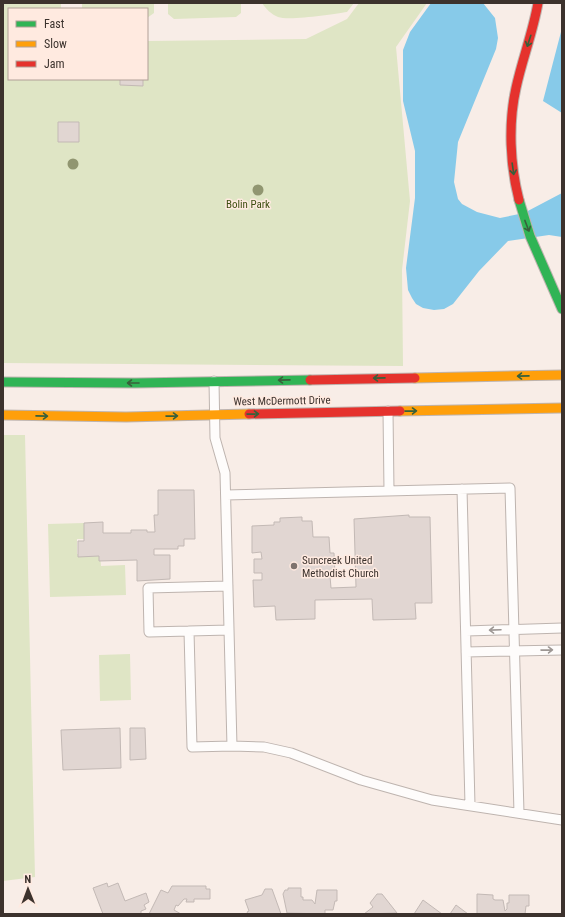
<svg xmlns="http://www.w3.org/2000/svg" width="565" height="917" font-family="'Roboto Condensed',sans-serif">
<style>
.green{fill:#dfe5c5}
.water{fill:#87cae9}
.building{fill:#e1d6d2;stroke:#c3b9b5}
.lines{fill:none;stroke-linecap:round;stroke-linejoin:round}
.lane-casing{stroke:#beb4af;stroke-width:11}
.fast-casing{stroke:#beb4af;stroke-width:11}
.slow-casing{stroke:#beb4af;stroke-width:11}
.jam-casing{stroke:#beb4af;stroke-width:11}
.lane{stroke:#fefcfb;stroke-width:9}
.fast{stroke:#30b455;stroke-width:9}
.slow{stroke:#ff9f0a;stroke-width:9}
.jam{stroke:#e5322d;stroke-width:9}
.tree{fill:#919671}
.oneway{stroke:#38603b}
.oneway2{stroke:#9d9794}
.poi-dot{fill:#7e736e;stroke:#ffeae0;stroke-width:1.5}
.labels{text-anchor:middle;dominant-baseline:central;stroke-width:3;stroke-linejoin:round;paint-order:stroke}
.park-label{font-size:11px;fill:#3d4e10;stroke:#ffeae0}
.street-label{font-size:11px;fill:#3c322d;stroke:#ffeae0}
.poi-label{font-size:11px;fill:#3c322d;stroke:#ffeae0;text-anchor:start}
</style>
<rect width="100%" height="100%" fill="#f8ede7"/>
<!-- green -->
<path class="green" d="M3 3H61V9H9V79H147V41L306 39 347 19 359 3H427L396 47 410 201 402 270 403 366 3 363Z
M82 3H154V13L147 18V9H82Z
M168 3H241V13L236 17 174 19 168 14Z
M262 3H354L347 12C333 14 290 21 278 17 271 14 266 9 262 3Z
M3 435H25L35 877 3 881Z
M84 523V539H77V554H100L101 566 125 565 126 595 50 597 48 524Z
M130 654 131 700 100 701 99 655Z"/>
<!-- water -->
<path class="water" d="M431 3H483L495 18 498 38 496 49 458 142 454 182 458 199 462 204 477 212 500 218 524 213 562 193V237L549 235 508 241 479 271 453 304 444 309 434 310 423 308 416 304 412 298 408 290 406 268 415 198V151L403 101V50L410 32Z
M562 28V113L543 101Z"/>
<!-- building -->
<path class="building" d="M120 79H143V86L120 85Z
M58 122H79V142H58Z
M158 490H194L195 539H184V546H178V549H154V555H170V579L137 581V560L99 561V556L78 557V541H84V523L103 522V533H131V530H147V532H155L154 515H158Z
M409 515V517H430L432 603H415L416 619 373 620 372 599 315 600V619L276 620 275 606 254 607 253 580H262V573H254V559H262L261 552 252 553V526L274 525V522H280V518L302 517V521H312L313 537H329L330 553H334L335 575 330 576 331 588 356 587 354 519Z
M120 728 121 768 63 770 61 730Z
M130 728H145L146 759 130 760Z
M107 883 108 887 118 883 125 901 146 893 149 902 144 905 146 909 141 911V914H103L93 888Z
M172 886H206V889H210V899H194V902H186L187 899H184L178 906 176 905 174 910 181 914H149L161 890 168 893Z
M288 888H301V897H303V900H312L315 904 317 890H337V901H335L333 910H325V914L287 913 283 894 285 890H288Z
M265 889H272L281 914H248L247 912 249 911 245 900 262 895Z
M377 894H382L397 913 364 914 373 907 370 903Z
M477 894 493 895V899L495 900H503L505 911 507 909V903H509V895H529V906H526L525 914H477Z
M423 900 442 914H414Z
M456 905 468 914H450Z"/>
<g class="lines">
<!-- lane casing -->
<g class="lane-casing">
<path id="lane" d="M214 381 215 438 225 473 232 746 264 747 291 753 361 780 432 800 562 820
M388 411 389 491
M462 489 470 805
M226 495 510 488 519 813
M228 586 148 588 149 632 229 630
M189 631 192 747 232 746
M466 631 562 628
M466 652 562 650"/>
</g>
<!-- fast casing -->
<g class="fast-casing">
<path id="fast" d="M519 200 530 236 562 309
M3 382 135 383 310 380"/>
</g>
<!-- slow casing -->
<g class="slow-casing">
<path id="slow" d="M415 378 562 375
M400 411 562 408
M3 415 126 417 249 414"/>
</g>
<!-- jam casing -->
<g class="jam-casing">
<path id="jam" d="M519 200C510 165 508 124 516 88 522 60 533 32 538 3
M310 380 415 378
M249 414 400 411"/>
</g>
<!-- lane -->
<use href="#lane" class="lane"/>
<!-- fast -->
<use href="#fast" class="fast"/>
<!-- slow -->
<use href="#slow" class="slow"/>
<!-- jam -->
<use href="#jam" class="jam"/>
</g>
<!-- trees -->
<g class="tree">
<circle cx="73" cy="164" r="5.5"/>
<circle cx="258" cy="190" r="5.5"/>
</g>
<!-- one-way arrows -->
<defs><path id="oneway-shaft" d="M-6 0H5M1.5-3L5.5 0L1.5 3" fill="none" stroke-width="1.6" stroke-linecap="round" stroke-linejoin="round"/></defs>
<g class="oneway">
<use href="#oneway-shaft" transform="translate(529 41) rotate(108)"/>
<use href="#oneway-shaft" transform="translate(513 169) rotate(82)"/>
<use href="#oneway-shaft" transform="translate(527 226) rotate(69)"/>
<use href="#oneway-shaft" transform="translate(523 376) rotate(179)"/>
<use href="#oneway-shaft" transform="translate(379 378) rotate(179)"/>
<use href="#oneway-shaft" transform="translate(284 380) rotate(179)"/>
<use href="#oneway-shaft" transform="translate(133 383) rotate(180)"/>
<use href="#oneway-shaft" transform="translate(411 411) rotate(-1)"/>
<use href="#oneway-shaft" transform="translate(253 414) rotate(-1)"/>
<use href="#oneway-shaft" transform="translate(42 416) rotate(1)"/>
<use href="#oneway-shaft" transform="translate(172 416) rotate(-1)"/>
</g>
<g class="oneway2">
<use href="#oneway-shaft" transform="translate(495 630) rotate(178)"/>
<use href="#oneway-shaft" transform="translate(547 650) rotate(-1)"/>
</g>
<!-- markers -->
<circle class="poi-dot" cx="294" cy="566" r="4"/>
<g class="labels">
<!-- park labels -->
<g class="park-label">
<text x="248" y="204">Bolin Park</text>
</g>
<!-- street labels -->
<g class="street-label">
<text transform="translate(282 401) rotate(-1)">West McDermott Drive</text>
</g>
<!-- poi labels -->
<g class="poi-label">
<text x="302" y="560">Suncreek United<tspan x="302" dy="13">Methodist Church</tspan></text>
</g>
</g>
<!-- border -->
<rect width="565" height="917" fill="none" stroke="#3c322d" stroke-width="8"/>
<!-- legend -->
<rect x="8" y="8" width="140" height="72" fill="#ffeae0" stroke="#b1a098"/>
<rect x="16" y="21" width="20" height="6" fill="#30b455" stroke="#b1a098"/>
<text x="44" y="28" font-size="12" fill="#3c322d">Fast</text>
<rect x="16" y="41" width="20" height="6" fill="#ff9f0a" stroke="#b1a098"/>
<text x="44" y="48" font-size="12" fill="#3c322d">Slow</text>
<rect x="16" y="61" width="20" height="6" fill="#e5322d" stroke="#b1a098"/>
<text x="44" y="68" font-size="12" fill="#3c322d">Jam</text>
<!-- north arrow -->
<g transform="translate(28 889) rotate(359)" stroke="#ffeae0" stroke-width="3" paint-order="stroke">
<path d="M0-3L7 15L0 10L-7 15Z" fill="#3c322d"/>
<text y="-6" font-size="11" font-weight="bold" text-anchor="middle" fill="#3c322d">N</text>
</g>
</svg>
